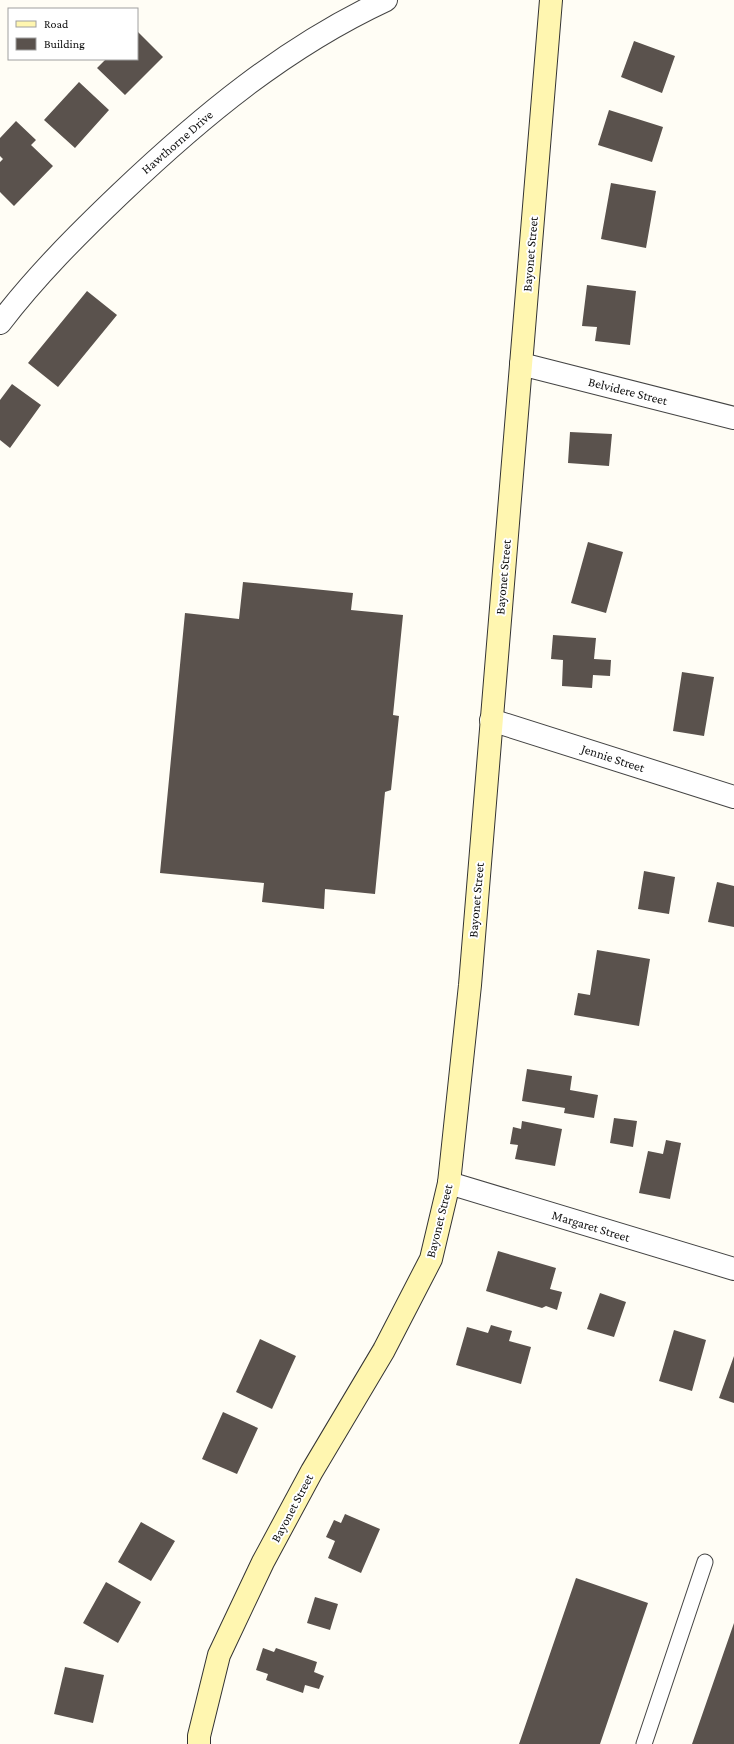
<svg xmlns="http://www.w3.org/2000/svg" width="734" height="1744" font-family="'Crimson Pro',serif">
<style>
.building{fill:#5a524d}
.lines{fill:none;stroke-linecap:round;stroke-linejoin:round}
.lane-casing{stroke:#444;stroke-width:17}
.street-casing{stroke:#444;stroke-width:24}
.secondary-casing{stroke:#333;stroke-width:24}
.lane{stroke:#fff;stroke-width:15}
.street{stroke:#fff;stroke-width:22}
.secondary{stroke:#fff6b0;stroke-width:22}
.labels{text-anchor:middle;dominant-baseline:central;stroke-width:4;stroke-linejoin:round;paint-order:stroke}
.street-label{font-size:13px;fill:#111;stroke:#fff}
</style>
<rect width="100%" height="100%" fill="#fffdf5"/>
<!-- building -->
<path class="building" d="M137 31 163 57 125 95 97 68 106 59H137Z
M634 41 675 56 662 93 621 77Z
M79 82 109 110 75 148 44 120Z
M609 110 663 127 652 162 598 145Z
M16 121 36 140 31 145 53 166 14 206 0 192V162L3 159 0 156V138Z
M611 183 656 191 646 248 601 239Z
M587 285 636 291 630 345 595 341 597 327 582 326Z
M87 291 117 315 58 387 28 363Z
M12 384 41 405 10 448 0 440V400Z
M570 432 612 434 609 466 568 463Z
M588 542 623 552 606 613 571 603Z
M243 582 353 593 351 610 403 615 393 715 399 716 391 790 385 792 375 894 325 889 324 909 262 902 264 883 160 873 185 613 239 619Z
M553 635 596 638 594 659 611 660 610 676 593 675 592 688 562 686 563 660 551 659Z
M682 672 714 677 704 736 673 731Z
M644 871 675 877 669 914 638 909Z
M717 882 734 886V927L708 922Z
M597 950 650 959 639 1026 574 1015 578 993 590 995Z
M527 1069 572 1076 570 1090 598 1095 594 1118 564 1113 565 1108 522 1101Z
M614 1118 637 1121 633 1147 610 1143Z
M522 1121 562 1129 555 1166 515 1159 518 1145 510 1144 513 1127 521 1129Z
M666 1140 681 1143 670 1199 639 1193 648 1151 663 1154Z
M498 1251 556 1268 550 1289 562 1292 557 1310 546 1306 542 1308 486 1291Z
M600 1293 626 1302 614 1337 587 1329Z
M491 1325 512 1331 509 1341 531 1347 521 1384 456 1365 467 1327 488 1333Z
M674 1330 706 1340 692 1391 659 1381Z
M260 1339 296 1356 272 1409 236 1392Z
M734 1356V1403L719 1398Z
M223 1412 258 1428 237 1474 202 1459Z
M345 1514 380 1529 361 1573 328 1558 335 1541 326 1537 334 1520 341 1523Z
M141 1522 175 1541 151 1581 118 1562Z
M576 1578 648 1603 600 1744H519Z
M106 1582 141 1602 118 1643 83 1623Z
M315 1597 338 1604 330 1630 307 1623Z
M734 1623V1744H692Z
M263 1648 274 1652 276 1648 317 1662 314 1672 324 1676 319 1689 305 1685 303 1693 266 1680 268 1674 256 1670Z
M65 1667 104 1675 93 1723 54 1714Z"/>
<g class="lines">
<!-- lane casing -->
<g class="lane-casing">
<path id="lane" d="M644 1744 705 1562"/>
</g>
<!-- street casing -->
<g class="street-casing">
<path id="street" d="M0 323C36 276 78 234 121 193 201 117 285 47 386 0
M521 364 734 418
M491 720 734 797
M449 1183 734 1269"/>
</g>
<!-- secondary casing -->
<g class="secondary-casing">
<path id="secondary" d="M199 1744V1736L219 1655 263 1562 312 1471 384 1350 431 1259 449 1183 470 985 551 0"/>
</g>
<!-- lane -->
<use href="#lane" class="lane"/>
<!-- street -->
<use href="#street" class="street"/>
<!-- secondary -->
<use href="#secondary" class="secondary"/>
</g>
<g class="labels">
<!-- street labels -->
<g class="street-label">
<text transform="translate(177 142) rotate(-41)">Hawthorne Drive</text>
<text transform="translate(530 254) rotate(-85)">Bayonet Street</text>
<text transform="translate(628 391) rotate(14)">Belvidere Street</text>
<text transform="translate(503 577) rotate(-85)">Bayonet Street</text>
<text transform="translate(613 758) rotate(18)">Jennie Street</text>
<text transform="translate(476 900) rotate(-85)">Bayonet Street</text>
<text transform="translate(439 1221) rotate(-76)">Bayonet Street</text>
<text transform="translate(591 1226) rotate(17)">Margaret Street</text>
<text transform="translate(292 1508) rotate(-62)">Bayonet Street</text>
</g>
</g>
<!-- legend -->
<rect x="8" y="8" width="130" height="52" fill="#ffffff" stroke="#a0a0a0"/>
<rect x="16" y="21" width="20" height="6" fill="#fff6b0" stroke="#a0a0a0"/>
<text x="44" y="28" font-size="12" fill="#111111">Road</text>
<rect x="16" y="38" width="20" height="12" fill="#5a524d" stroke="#a0a0a0"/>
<text x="44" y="48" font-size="12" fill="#111111">Building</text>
</svg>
